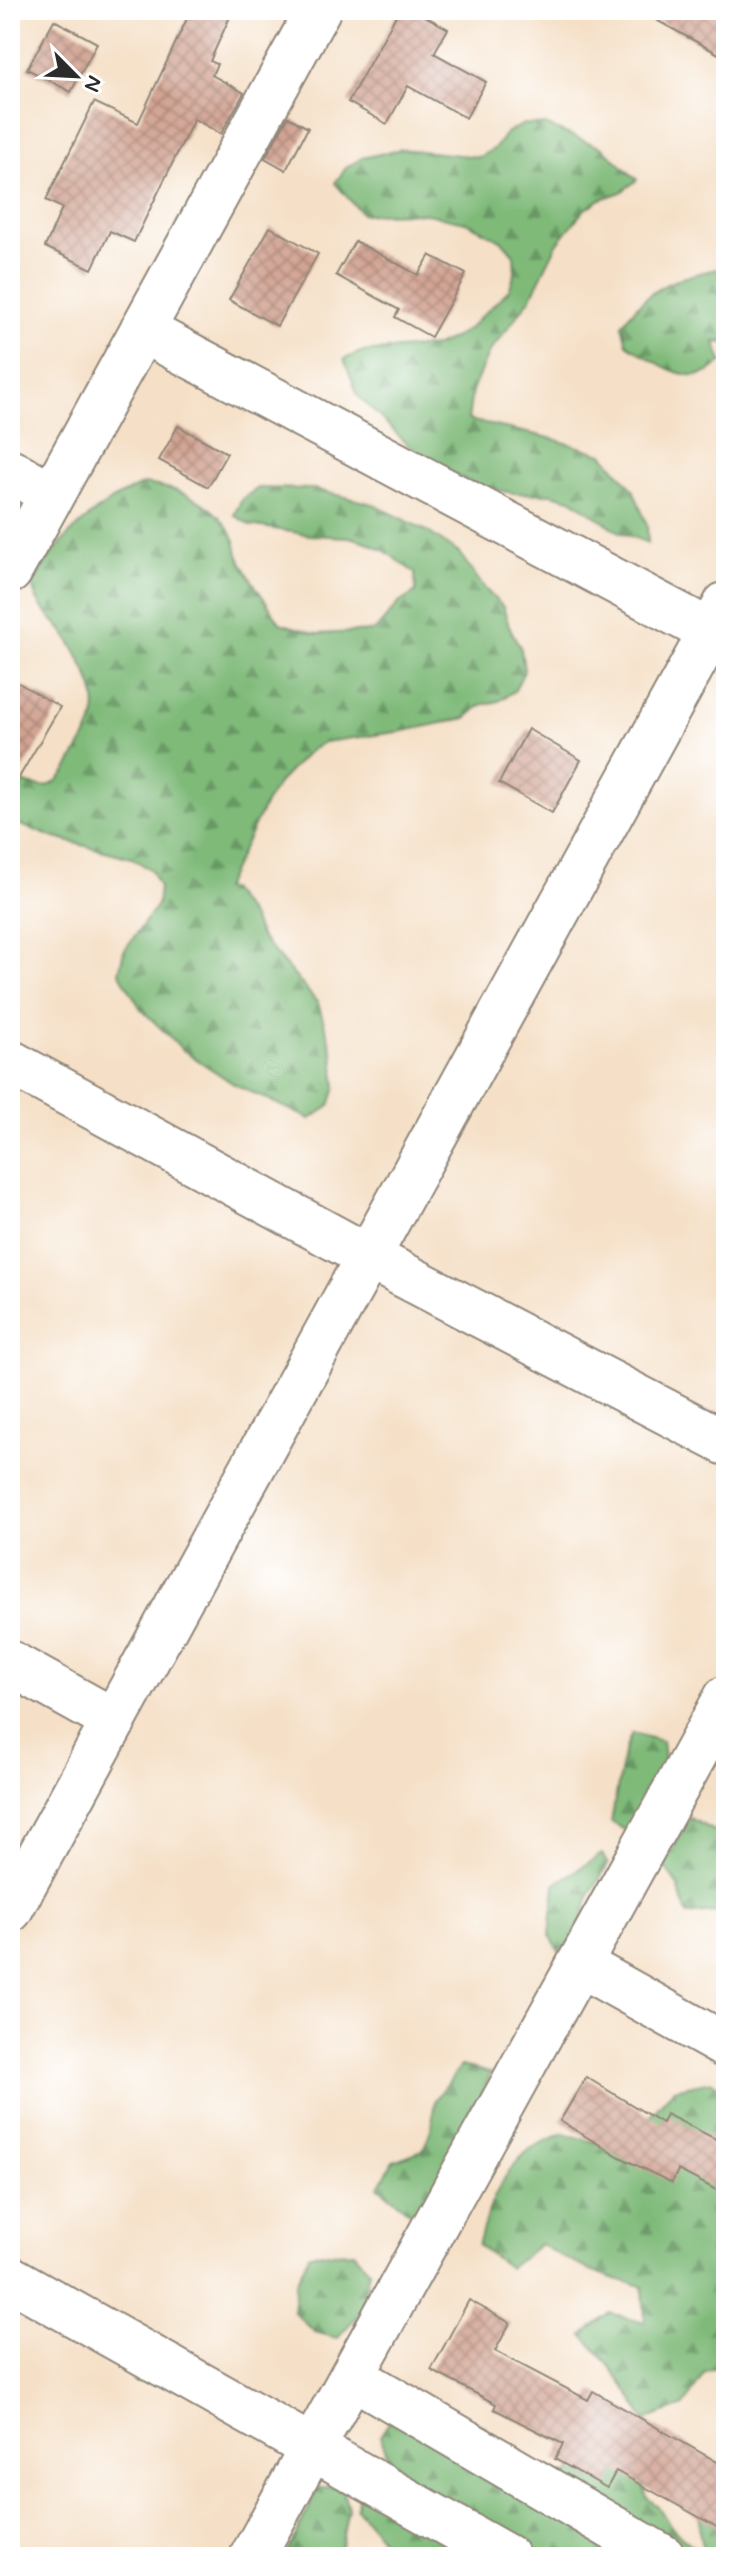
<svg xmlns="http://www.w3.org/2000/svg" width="736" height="2567" font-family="Mynerve,sans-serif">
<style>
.forest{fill:url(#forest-firs);stroke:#557252;stroke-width:2}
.building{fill:url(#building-cross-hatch)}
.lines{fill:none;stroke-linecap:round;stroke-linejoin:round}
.minor-casing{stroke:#908679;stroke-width:48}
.minor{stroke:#fff;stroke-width:44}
</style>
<defs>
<pattern id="forest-firs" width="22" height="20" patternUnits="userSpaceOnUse" patternTransform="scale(2)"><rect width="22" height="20" fill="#7fba79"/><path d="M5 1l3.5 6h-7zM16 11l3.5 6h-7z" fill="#689763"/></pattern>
<pattern id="building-cross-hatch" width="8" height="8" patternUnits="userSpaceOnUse" patternTransform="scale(2)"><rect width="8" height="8" fill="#d2a392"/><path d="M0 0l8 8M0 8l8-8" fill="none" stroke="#ab8577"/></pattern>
</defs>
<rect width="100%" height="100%" fill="#fff"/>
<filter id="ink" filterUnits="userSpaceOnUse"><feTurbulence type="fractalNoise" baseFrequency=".0125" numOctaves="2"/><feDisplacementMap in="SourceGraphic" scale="16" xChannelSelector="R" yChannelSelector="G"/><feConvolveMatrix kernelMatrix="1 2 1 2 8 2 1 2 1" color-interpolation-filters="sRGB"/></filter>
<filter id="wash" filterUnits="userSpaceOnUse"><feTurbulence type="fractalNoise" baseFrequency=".006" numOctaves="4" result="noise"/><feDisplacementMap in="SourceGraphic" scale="32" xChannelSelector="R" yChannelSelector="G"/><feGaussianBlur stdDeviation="1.8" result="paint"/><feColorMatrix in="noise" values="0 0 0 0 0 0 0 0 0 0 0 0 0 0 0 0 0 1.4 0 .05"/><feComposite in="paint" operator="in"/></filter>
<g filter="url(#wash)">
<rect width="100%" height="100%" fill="#f5e0c7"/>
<!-- forest -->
<path class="forest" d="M524 124 545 125 603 148 637 180 621 192 601 199 584 210 557 244 530 299 488 354 472 391 468 420 546 437 603 454 633 489 647 525 648 543 620 532 571 499 551 494 512 493 475 485 442 468 407 444 358 396 344 359 361 352 436 346 453 338 468 329 509 290 515 273 514 255 501 240 466 222 422 213 362 214 335 183 346 168 362 158 401 149 479 157 495 148 507 132Z
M726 267V343L715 342 722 362C717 365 711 371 706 373 682 383 647 357 627 344L622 325C651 283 679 277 726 267Z
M144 484C182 488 219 504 235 541 237 547 237 554 240 559 250 581 267 602 280 623L317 634 375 631 399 603 416 592 415 573 385 551 367 542 349 537 310 535 250 525 234 515 242 499 258 488 314 489 373 504 427 531 459 553 486 590 503 607 509 626 521 649 524 671 515 690 499 701 481 705 466 718 404 731 324 742 308 752 280 781 266 802 223 889H229L252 918 259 935 318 1003 333 1053 336 1087 330 1106 310 1119 234 1084 183 1050 141 1009 119 972 124 951 157 905 159 887 151 870 132 858 55 838 10 821V777C40 789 53 795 71 763 93 723 107 712 84 667 78 655 71 641 62 630 47 613 39 608 32 586 53 542 99 502 144 484Z
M632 1733 662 1741 666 1777 628 1832 611 1822 624 1752Z
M690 1818 715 1831 726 1847V1911L687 1915 678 1886 664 1866Z
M602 1854 608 1865 590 1894 576 1937 559 1951 550 1935 555 1884Z
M461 2066 491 2073 470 2121 416 2217 379 2187 393 2161 423 2150 431 2129 435 2100Z
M711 2081 726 2092V2364L705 2372 684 2406 645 2420C627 2388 608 2361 583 2335L610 2313 645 2323 643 2286C605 2278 573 2265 540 2244L509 2268 478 2245C488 2209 499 2175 529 2150 538 2143 553 2138 564 2133L600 2144 647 2119 674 2089Z
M353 2252 369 2270 361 2312 337 2338 315 2332 293 2311 296 2283 309 2254Z
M444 2409 485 2427 497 2467 548 2468 566 2475 583 2463 639 2470 647 2498 658 2506 669 2524 689 2544 704 2554C703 2549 701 2542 700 2536 695 2508 712 2483 726 2459V2557H390L378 2534 356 2508 360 2487 405 2477 391 2463 380 2436 392 2418Z
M319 2487H342L348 2508 339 2557H285Z"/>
<g id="blocks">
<!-- building -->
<path class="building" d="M191 10H233L210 61 217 64 212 75 244 93 221 134 194 119 134 242 110 231 92 269 45 247 62 208 46 200 94 102 138 123Z
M399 10H414L448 29 434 53 486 82 466 118 408 86 387 124 348 102Z
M638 10H712L726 18V58Z
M54 20 97 43 71 92 27 69Z
M288 117 308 128 286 170 265 158Z
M270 227 318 254 277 326 229 300Z
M355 241 418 275 430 255 466 274 431 337 395 317 399 310 336 275Z
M178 426 227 453 208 487 159 460Z
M10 678 60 707 10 793Z
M528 729 581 760 552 813 499 783Z
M586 2077 662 2123 666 2114 726 2144V2195L678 2170 672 2183 620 2157 560 2121Z
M469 2300 510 2323 495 2351 588 2400 593 2391 726 2467V2532L616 2471 607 2488 555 2459 563 2444 494 2409 496 2404 431 2370Z"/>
</g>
</g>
<g filter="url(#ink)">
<use href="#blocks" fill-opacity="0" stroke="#908679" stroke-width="2"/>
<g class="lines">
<!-- minor casing -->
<g class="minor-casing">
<path id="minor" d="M142 330 711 632
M10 471 52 494
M10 571 318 10
M10 1062 369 1257 726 1443
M10 1663 114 1721
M10 1910 726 604
M579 1964 726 2046
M10 2278 507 2557
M352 2376 663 2557
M252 2557 726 1698"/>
</g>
<!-- minor -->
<use href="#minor" class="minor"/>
</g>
</g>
<!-- margin -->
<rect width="736" height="2567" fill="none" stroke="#fff" stroke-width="40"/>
<!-- north arrow -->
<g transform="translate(76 76) rotate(114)" stroke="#ffffff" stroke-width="6" paint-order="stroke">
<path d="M0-6L14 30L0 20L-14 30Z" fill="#2b2b2b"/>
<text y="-12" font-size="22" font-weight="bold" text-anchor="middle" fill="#2b2b2b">N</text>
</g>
</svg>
